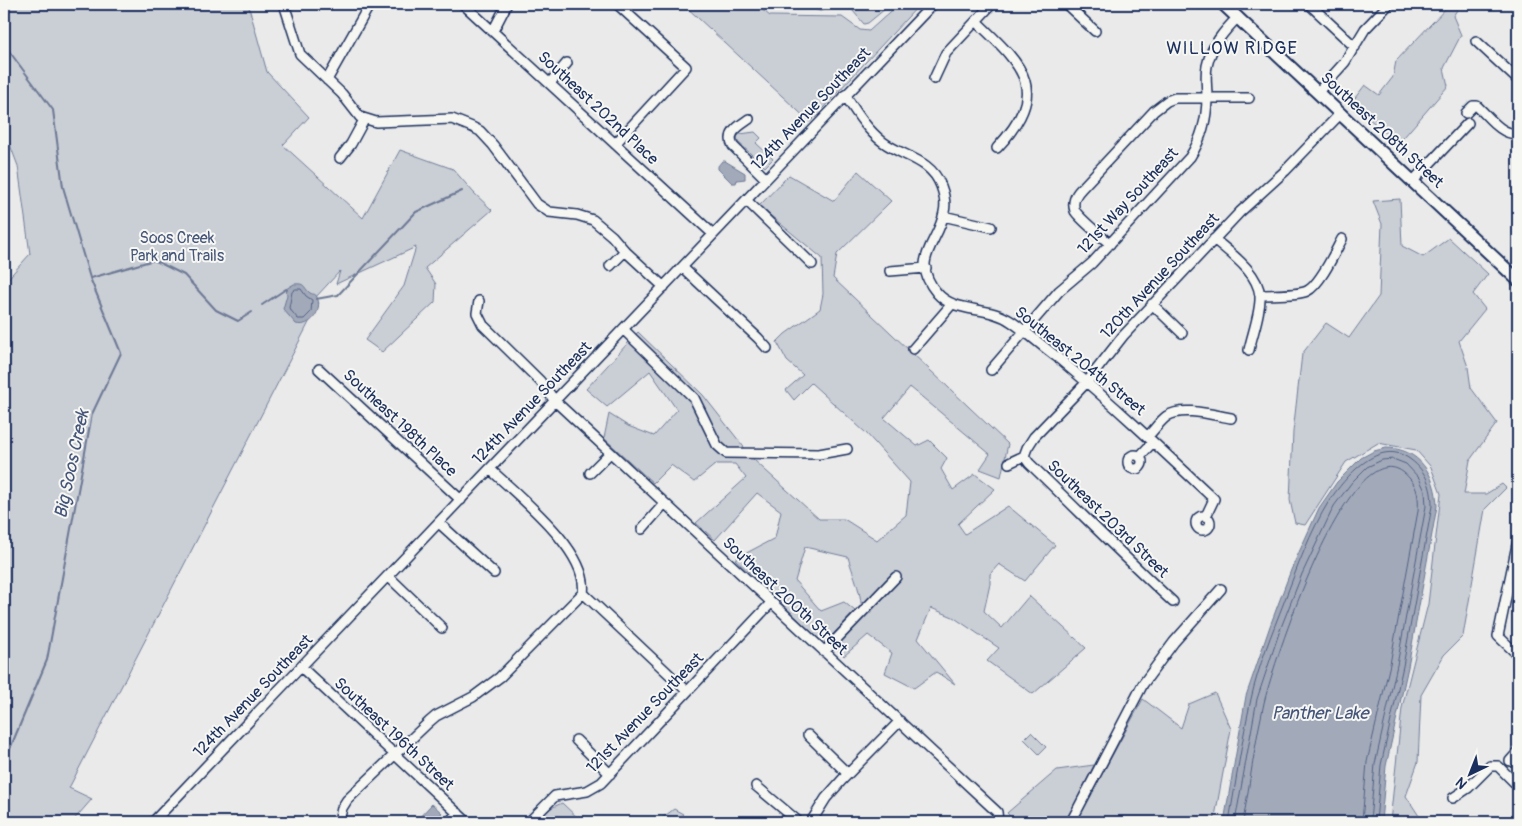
<svg xmlns="http://www.w3.org/2000/svg" width="1522" height="826" font-family="Pangolin,sans-serif">
<style>
.green{fill:#caced5;stroke:#727e9a}
.water{fill:#a2aaba;stroke:#6c7995}
.lines{fill:none;stroke-linecap:round;stroke-linejoin:round}
.shore{stroke:#516083;stroke-width:1}
.stream{stroke:#6c7995;stroke-width:2}
.minor-casing{stroke:#1b2f5e;stroke-width:12}
.major-casing{stroke:#1b2f5e;stroke-width:15}
.minor{stroke:#f6f6f2;stroke-width:9}
.major{stroke:#f6f6f2;stroke-width:11}
.labels{text-anchor:middle;dominant-baseline:central;stroke-width:4;stroke-linejoin:round;paint-order:stroke}
.street-label{font-size:16px;fill:#1b2f5e;stroke:#f6f6f2}
.park-label{font-size:16px;fill:#47577c;stroke:#f6f6f2}
.neighbourhood-label{font-size:18px;letter-spacing:1px;fill:#1b2f5e;stroke:#f6f6f2}
.water-label{font-size:18px;font-style:italic;fill:#44547a;stroke:#f6f6f2}
</style>
<rect width="100%" height="100%" fill="#e9eae9"/>
<filter id="ink" filterUnits="userSpaceOnUse"><feTurbulence type="fractalNoise" baseFrequency=".02" numOctaves="2"/><feDisplacementMap in="SourceGraphic" scale="10" xChannelSelector="R" yChannelSelector="G"/><feConvolveMatrix kernelMatrix="1 2 1 2 8 2 1 2 1" color-interpolation-filters="sRGB"/></filter>
<g filter="url(#ink)">
<!-- green -->
<path class="green" d="M4 4H248L267 72 309 117 283 145 363 218 400 150 453 169 474 193 492 210 425 268 436 284 435 302 382 352 365 340 404 286 416 247 336 284 340 271 315 298 319 303 69 788 92 799 72 822H4V283L30 254 18 166 4 129Z
M683 4H755L770 16 842 17 860 30 869 31 899 4H920L810 122Z
M797 4H891L868 23 864 24 847 4 820 11Z
M1450 4H1461L1453 16 1461 35 1444 68 1448 86 1398 144 1351 103 1365 85 1379 95 1393 77 1396 61Z
M755 132 761 138 756 143 773 159 765 167 738 142 737 137 740 134Z
M858 171 891 201 837 254 833 278 1008 444 1001 477 980 469 990 454 910 387 884 418 917 446 929 440 947 458 941 469 953 490 975 474 995 489 958 524 965 534 1008 506 1055 545 1025 581 999 564 990 574V584L984 611 1002 628 1029 596 1086 648 1033 694 987 661 999 648 953 617 931 608 918 639 955 684 936 672 914 688 885 673 892 653 868 635 844 656 836 647C842 640 851 632 857 624 869 607 853 576 848 557L805 547 795 581 821 611 844 602 855 611 824 644 735 559 775 538 781 511 757 493 715 540 696 523 746 478 735 464H716L694 482 671 465 653 483 604 438 609 414 628 426 654 436 677 410 650 371 607 407 586 389 638 332 703 395 754 460 819 519H844L877 540 906 515 910 482 866 433 811 383 794 400 786 390 803 375 787 361 777 342 785 334 820 309 823 294 822 258 759 206 789 175 834 201Z
M1400 199 1402 246 1423 257 1449 238 1488 274 1473 294 1485 309 1459 341 1468 367 1471 388 1497 423 1470 460 1464 494H1486L1502 484 1506 488 1485 509 1463 636 1444 655 1421 695 1418 762 1406 796 1423 822H1390L1402 708 1428 604 1441 494 1431 467 1416 450 1378 443 1346 462 1305 525 1295 523 1290 500 1293 432 1302 354 1326 323 1349 338 1379 296 1382 224 1373 201Z
M1215 693 1231 729 1214 822H1076L1143 699 1181 728 1189 704Z
M1031 732 1046 747 1039 754 1024 739Z
M1094 765 1066 822H1016L1007 813 1057 770Z
M562 803 582 822H536L551 808Z
M674 809 683 814 676 822H657Z"/>
<!-- water -->
<path class="water" d="M722 161H725L745 173V179L737 180 736 183H732L718 169V166Z
M294 284C306 283 302 286 310 293 314 295 315 293 317 297 323 310 311 328 296 324L283 309 287 295 286 289Z
M1386 448C1419 448 1436 475 1437 506L1408 667 1386 766 1381 822H1224L1246 696 1270 626 1291 570 1319 508 1337 482 1361 458 1374 451Z
M432 804 442 813 432 822H415Z"/>
<g class="lines">
<!-- shore -->
<path class="shore" d="M296 289H301L306 296 312 300 311 312 304 319H298L289 308 292 292Z
M1229 822C1236 781 1242 739 1251 699 1258 667 1272 633 1284 602 1297 568 1310 532 1329 501 1345 478 1379 435 1411 460 1426 471 1432 487 1432 506L1403 666 1381 765 1376 822
M1235 822 1257 699 1280 630 1302 574 1334 506 1352 482 1367 467 1382 460 1393 459 1406 464 1419 478 1425 491 1426 506 1397 665 1375 764 1370 822
M1243 822C1250 782 1255 742 1264 703 1272 668 1354 410 1410 479 1418 488 1419 499 1418 511L1390 664 1367 762 1362 822"/>
<!-- stream -->
<path class="stream" d="M4 41 6 47 53 110 63 187 90 278 121 353 92 414 47 660 4 763
M91 278 154 260 184 275 216 310 238 321 252 312
M316 299 338 295 416 212 462 191
M262 305 286 289 287 290"/>
<!-- minor casing -->
<g class="minor-casing">
<path id="minor" d="M284 4 300 54 342 94 360 117 376 122 452 119 472 127 480 131 493 145 537 204 549 212 577 215 593 220 612 236 625 251 664 287
M463 4 713 234
M1066 4 1095 31
M1309 4 1355 47
M976 21C1023 66 1051 90 997 148
M493 31 507 4
M1476 41 1518 80
M934 79 946 53 992 4
M327 80 370 4
M550 83 567 63
M1318 92 1345 62 1365 29 1389 4
M845 95C856 112 867 130 883 142 903 157 931 159 941 186 944 194 946 204 944 212 940 242 908 259 937 293 955 314 988 305 1012 322 1028 333 1042 346 1057 357 1111 402 1162 450 1214 499L1206 516
M1466 113 1473 106H1477C1489 117 1501 135 1518 134
M749 119C739 126 726 133 733 146L766 179
M615 144 686 67 617 4
M340 158 351 144 364 120
M1413 181 1468 123
M746 200 812 264
M943 216 991 227
M1214 239C1230 253 1258 272 1260 296 1261 312 1252 335 1249 350
M1110 244C1102 237 1080 219 1075 211 1072 203 1075 195 1081 189L1154 111 1167 101 1175 98H1249
M610 266 625 251
M682 267 758 338 767 348
M890 271 926 268
M1260 295C1273 294 1296 296 1307 291 1320 285 1335 252 1342 239
M479 301 477 313 483 325 540 381 555 401 997 812 998 822
M1152 304 1182 333
M623 329 694 398 717 445 726 453 819 454 847 449
M913 349 952 304
M319 369 461 500
M991 370 1059 291 1092 263 1190 157C1202 138 1207 119 1207 97 1207 87 1205 76 1207 66 1211 46 1224 31 1238 17
M1148 436C1154 430 1160 421 1167 416 1182 406 1213 415 1231 418
M1128 462a7 7 0 1 1 14 0a7 7 0 1 1-14 0Z
M1024 456 1029 463C1077 509 1124 557 1173 602
M1140 456 1153 442
M1009 463 1024 456 1027 448 1034 437 1087 382 1123 336 1240 212 1285 171 1341 113
M490 469C517 495 590 552 583 593
M590 473 610 453
M1196 523a7 7 0 1 1 14 0a7 7 0 1 1-14 0Z
M439 523 494 573
M642 529 664 504
M1518 540 1498 636 1518 655
M388 576 442 628
M583 593 687 691
M824 652 896 577
M301 667 467 822
M808 735 848 774
M576 740 610 774
M1510 761 1518 752
M756 786 799 822
M1453 798 1468 788 1490 766H1498L1518 786
M153 822 933 4
M339 822 342 808 347 800 429 722 436 716 473 697 500 677 583 593
M449 822 458 813
M529 822 555 796 587 791 601 783 771 603
M811 822 826 798 842 780 900 721
M1071 822 1143 684 1174 642 1221 589"/>
</g>
<!-- major casing -->
<g class="major-casing">
<path id="major" d="M1223 4 1518 280"/>
</g>
<!-- minor -->
<use href="#minor" class="minor"/>
<!-- major -->
<use href="#major" class="major"/>
</g>
</g>
<g class="labels">
<!-- street labels -->
<g class="street-label">
<text transform="translate(598 108) rotate(43)">Southeast 202nd Place</text>
<text transform="translate(811 109) rotate(-46)">124th Avenue Southeast</text>
<text transform="translate(1382 130) rotate(43)">Southeast 208th Street</text>
<text transform="translate(1128 201) rotate(-47)">121st Way Southeast</text>
<text transform="translate(1160 276) rotate(-47)">120th Avenue Southeast</text>
<text transform="translate(1080 361) rotate(39)">Southeast 204th Street</text>
<text transform="translate(532 403) rotate(-46)">124th Avenue Southeast</text>
<text transform="translate(400 423) rotate(43)">Southeast 198th Place</text>
<text transform="translate(1108 519) rotate(44)">Southeast 203rd Street</text>
<text transform="translate(785 596) rotate(43)">Southeast 200th Street</text>
<text transform="translate(253 696) rotate(-46)">124th Avenue Southeast</text>
<text transform="translate(645 713) rotate(-46)">121st Avenue Southeast</text>
<text transform="translate(394 734) rotate(43)">Southeast 196th Street</text>
</g>
<!-- park labels -->
<g class="park-label">
<text x="177" y="238">Soos Creek<tspan x="177" dy="18">Park and Trails</tspan></text>
</g>
<!-- neighbourhood labels -->
<g class="neighbourhood-label">
<text x="1232" y="48">WILLOW RIDGE</text>
</g>
<!-- water labels -->
<g class="water-label">
<text transform="translate(72 464) rotate(-78)">Big Soos Creek</text>
<text x="1320" y="713">Panther Lake</text>
</g>
</g>
<!-- margin -->
<rect width="1522" height="826" fill="none" stroke="#f6f6f2" stroke-width="20"/>
<rect x="10" y="10" width="1502" height="806" fill="none" stroke="#1b2f5e" stroke-width="2" filter="url(#ink)"/>
<!-- north arrow -->
<g transform="translate(1470 774) rotate(223)" stroke="#f6f6f2" stroke-width="4" paint-order="stroke">
<path d="M0-4L9 19L0 12L-9 19Z" fill="#1b2f5e"/>
<text y="-8" font-size="14" font-weight="bold" text-anchor="middle" fill="#1b2f5e">N</text>
</g>
</svg>
